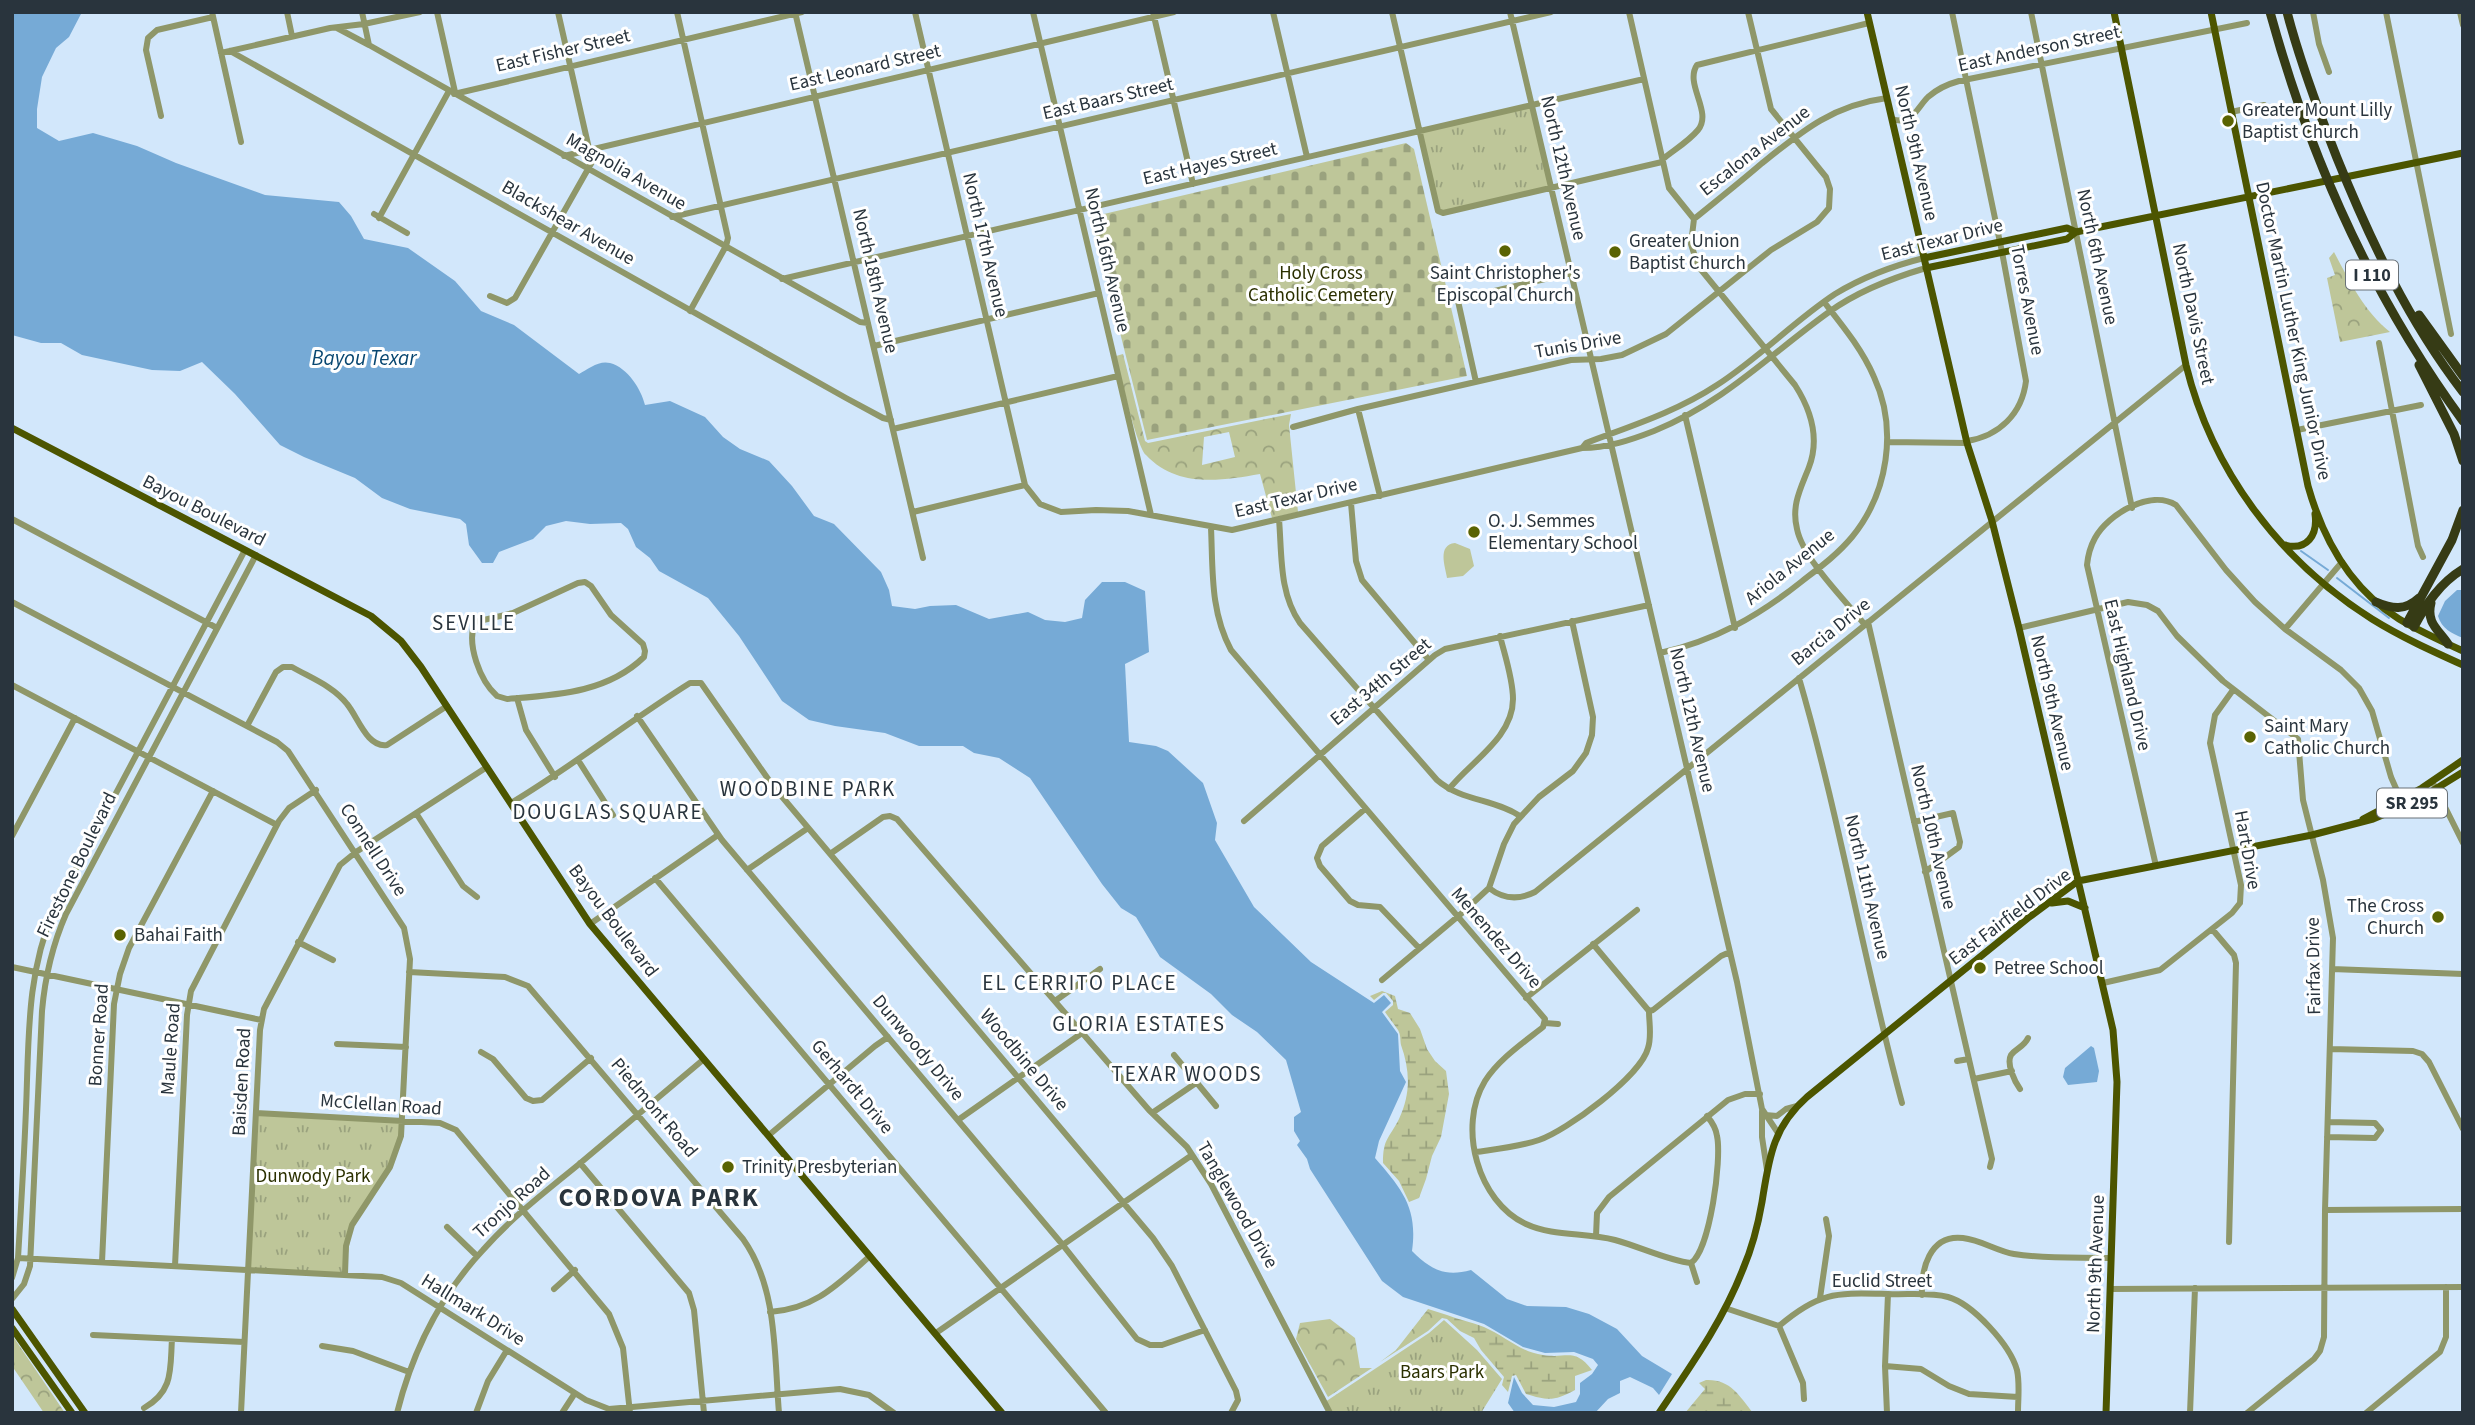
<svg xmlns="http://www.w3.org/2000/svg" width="2475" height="1425" font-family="'Source Sans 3',sans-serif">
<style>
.green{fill:#bec699}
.forest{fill:url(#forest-crowns);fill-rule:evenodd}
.wetland{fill:url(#wetland-marsh)}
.cemetery{fill:url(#cemetery-stones)}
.park{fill:url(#park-tufts)}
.water{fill:#76aad6}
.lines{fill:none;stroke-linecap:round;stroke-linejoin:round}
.stream{stroke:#76aad6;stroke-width:2}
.minor{stroke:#8f9769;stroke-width:6}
.major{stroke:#4c5500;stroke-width:7}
.highway{stroke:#363b15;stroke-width:9}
.poi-dot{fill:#5a6302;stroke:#fff;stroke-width:2.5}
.labels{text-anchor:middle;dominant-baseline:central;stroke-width:6;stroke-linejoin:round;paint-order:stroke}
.shield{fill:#fff;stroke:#697177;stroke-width:2}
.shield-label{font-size:18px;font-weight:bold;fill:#29343d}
.street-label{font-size:19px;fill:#29343d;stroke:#fff}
.poi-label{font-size:19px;fill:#29343d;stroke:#fff;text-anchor:start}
.park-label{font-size:19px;fill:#2b3000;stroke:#fff}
.water-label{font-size:21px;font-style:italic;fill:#084771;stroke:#fff}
.neighbourhood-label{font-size:21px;letter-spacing:2px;fill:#29343d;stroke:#fff}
.district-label{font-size:26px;font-weight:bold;letter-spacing:2px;fill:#29343d;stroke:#fff}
</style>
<defs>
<pattern id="forest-crowns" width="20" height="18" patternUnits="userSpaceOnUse" patternTransform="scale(1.75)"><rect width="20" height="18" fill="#bec699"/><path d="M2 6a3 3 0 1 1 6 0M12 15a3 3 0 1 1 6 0" fill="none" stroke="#9aa27e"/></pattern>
<pattern id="wetland-marsh" width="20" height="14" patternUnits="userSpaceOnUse" patternTransform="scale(1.75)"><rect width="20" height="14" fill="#bec699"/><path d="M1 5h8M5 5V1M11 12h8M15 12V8" fill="none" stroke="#9aa27e"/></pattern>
<pattern id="cemetery-stones" width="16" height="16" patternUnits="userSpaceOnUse" patternTransform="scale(1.75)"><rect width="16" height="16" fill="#bec699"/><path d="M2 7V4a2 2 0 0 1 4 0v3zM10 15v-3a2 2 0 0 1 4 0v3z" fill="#9aa27e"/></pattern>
<pattern id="park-tufts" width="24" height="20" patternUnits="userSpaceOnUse" patternTransform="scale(1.75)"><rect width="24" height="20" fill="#bec699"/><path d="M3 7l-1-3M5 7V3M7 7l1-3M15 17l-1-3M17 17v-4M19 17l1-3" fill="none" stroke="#9aa27e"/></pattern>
</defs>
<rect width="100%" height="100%" fill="#d2e7fb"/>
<!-- green -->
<path class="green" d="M1455 543 1470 549 1474 566 1463 576 1447 578C1445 566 1437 545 1455 543Z"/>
<!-- forest -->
<path class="forest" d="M2334 252C2350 282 2364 311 2390 332L2340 342 2327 278 2335 275 2329 258Z
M1123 354 1145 441 1148 443 1291 414 1289 425 1298 512 1272 518 1260 474C1220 481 1177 488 1146 455 1136 445 1120 373 1116 356ZM1229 432 1235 457 1202 465 1204 437Z
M1428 1309 1447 1315V1319L1442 1318 1428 1331 1380 1362 1396 1350Z
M1330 1319 1355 1338 1360 1368H1372L1328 1397 1296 1339 1300 1323Z
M12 1335 65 1413H44L12 1366Z"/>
<!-- wetland -->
<path class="wetland" d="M1382 991 1395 996 1398 1009 1410 1013 1420 1029 1427 1049 1435 1061 1446 1071 1449 1094 1441 1137 1432 1156 1426 1179 1419 1198 1409 1202 1399 1181 1383 1163C1383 1138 1389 1139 1399 1119 1411 1094 1410 1070 1401 1045 1400 1040 1401 1035 1398 1030 1394 1024 1389 1018 1385 1012L1393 1005V1001L1386 993H1383L1374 1000 1370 996Z
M1447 1315C1459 1320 1472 1322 1484 1327 1505 1336 1520 1352 1543 1355 1567 1359 1574 1347 1592 1370L1575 1376V1390C1554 1401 1549 1401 1526 1394L1516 1375 1512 1376 1508 1392 1502 1385 1504 1377 1481 1350 1474 1338 1460 1331 1447 1319Z
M1706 1380C1730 1379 1739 1395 1753 1413H1685L1705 1389 1699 1383Z"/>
<!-- cemetery -->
<path class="cemetery" d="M1406 143 1414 149 1467 376 1147 440 1091 217Z"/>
<!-- park -->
<path class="park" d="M1532 104 1551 187 1440 212 1420 131Z
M256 1113 402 1121 395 1157 352 1225 345 1274 248 1269Z
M1444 1320 1477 1350 1502 1379 1481 1413H1330L1325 1402 1429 1333Z"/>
<!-- water -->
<path class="water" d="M12 12H82L69 37 56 48 42 77 37 109V128L59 141 93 133 137 146 176 163 265 195 339 202 351 216 364 239 408 248 455 281 481 311 514 325 579 374C588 369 599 360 610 363 628 368 641 389 645 405L670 401 705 417 723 437 740 449 769 461 792 486 814 516 834 524 881 572 889 590 892 606 915 609 930 606 956 605 989 619 1028 612 1045 620 1065 622 1082 618 1085 600 1102 582H1125L1145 591 1149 652 1125 664 1129 742 1156 746 1168 751 1203 783 1217 823 1215 840 1254 907 1311 962 1374 1003 1384 995 1391 1003 1382 1012 1398 1034 1400 1071 1406 1082 1379 1141 1375 1158C1402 1189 1418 1208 1412 1251 1431 1270 1445 1277 1471 1270L1507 1299 1527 1306 1566 1307 1589 1314 1617 1329 1642 1356 1672 1374 1659 1395 1653 1388 1630 1377 1620 1381V1393L1608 1399 1595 1413H1515L1508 1403 1514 1377 1522 1393 1533 1405 1554 1407 1576 1402 1580 1394V1383L1592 1374 1598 1365 1593 1359 1574 1352 1545 1353 1523 1347 1484 1324 1403 1297 1382 1281 1310 1169 1307 1159 1297 1145 1300 1141 1294 1131V1117L1301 1112 1286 1060 1257 1032 1232 1015 1211 994 1160 957 1136 917 1121 908 1102 884 1030 778 999 758 974 753 963 746H919L885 733 835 726 809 720 782 701 739 636 708 598 659 571 650 558 636 547 628 529 621 523 590 524 566 521 546 526 533 539 499 552 493 563H482L469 545 466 524 460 519 410 509 382 498 355 478 304 457 280 445 235 394 202 362 180 371 152 370 82 355 61 343H41L12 335Z
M2457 590H2463V638C2451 633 2442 629 2438 616L2445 601Z
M2091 1046 2094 1048 2099 1071 2097 1082 2068 1085 2063 1077 2065 1068Z"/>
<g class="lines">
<!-- stream -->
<path class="stream" d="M2301 551 2328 570
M2337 578 2389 618"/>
<!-- minor -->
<path class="minor" d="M212 12 241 142
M287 12 292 36
M362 12 369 45 860 322 868 323
M437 12 455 92
M677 12 728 238 726 246 690 311
M795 12 923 558
M915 12 1025 485 1040 504 1061 512 1096 510 1128 511 1232 530 1582 448C1607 448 1631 440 1654 431 1725 402 1769 355 1829 312 1858 291 1892 278 1926 268
M1033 12 1151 515
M1153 12 1193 184
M1273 12 1307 157
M1392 12 1438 211 1443 213 1662 162
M1510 12 1737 982 1762 1109 1778 1133
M1629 12 1669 188 1694 219
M1952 12 2002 252 2026 381C2022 414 1999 436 1967 441
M2031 12 2132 508
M2313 12 2319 44 2329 72
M2386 12 2451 334
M2460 12 2463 25
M337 28 369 45
M230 51 846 398 883 418 891 420
M221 53 330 28 364 24 420 12
M454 94 802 12
M2231 112 2264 105
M161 116 146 50 148 38 157 30 213 17
M1892 119C1912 126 1916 109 1928 97 1937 89 1948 84 1959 81L2247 23
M564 156 1174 12
M1663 159C1674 150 1689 141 1698 130 1713 112 1684 84 1697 65L1869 23
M374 214 407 233
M672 217 1551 12
M379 218 449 91
M782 279 1644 79
M490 296 507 303 515 298 592 162 558 12
M2379 343 2418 546 2423 557
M874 346 1099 293
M1476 382 1458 301 1473 296 1571 273
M1358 409 1380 496
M1685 415 1735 628
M1293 427 1358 409 1571 360 1601 359 1622 355 1666 334 1771 250 1817 222 1829 208 1830 189 1826 177 1771 109 1748 12
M893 429 1118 376
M2297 430 2421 405
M1887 442 1967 443
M1582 448 1586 443C1631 426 1676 412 1717 385 1759 358 1794 321 1835 294 1863 277 1892 266 1924 258
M1351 503 1356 561 1362 580 1429 660
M913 512 1025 485
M12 519 217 628
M1279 519C1282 555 1279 593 1300 623L1437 780C1461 801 1494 799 1520 816
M1211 528C1213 570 1210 611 1231 650L1545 1019 1543 1027C1523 1043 1499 1059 1485 1081 1457 1127 1478 1202 1526 1224 1554 1237 1585 1232 1615 1240 1638 1246 1669 1261 1691 1263
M585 582 591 586 611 615 643 644 645 651 644 657C607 693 556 695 507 699L497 696C480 681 466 644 475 622L513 613 578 583Z
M12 602 277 742 288 751 404 928 410 959 401 1136 390 1167 352 1225 346 1246 345 1274
M1868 622 1992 1159 1990 1167
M1865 625C1845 600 1803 559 1797 529 1791 505 1801 488 1809 467 1820 438 1811 410 1795 385L1698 266 1691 244 1694 219C1716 201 1739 183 1761 164 1802 131 1833 105 1887 98
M2019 628 2128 602 2147 605 2158 611 2177 636 2223 681 2298 739 2303 800 2323 880 2333 938 2325 1210 2324 1337 2320 1351 2314 1359 2247 1413
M2285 629 2342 562
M1660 653C1714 641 1757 617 1801 582 1819 568 1837 555 1852 537 1888 493 1898 429 1874 377 1862 349 1842 325 1824 302
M1799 678C1840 819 1864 963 1902 1103
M12 685 277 825
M517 698 526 730 555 777
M637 716 722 840 1062 1244 1137 1339 1150 1345H1162L1205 1330
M247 726 276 672 283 667H292C311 678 333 686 347 704 358 717 367 748 387 745L447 706
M578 760 613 815
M2434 785 2463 843
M1449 789C1470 762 1513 738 1513 699 1513 679 1505 656 1500 636
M511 803C573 766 629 721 690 683H701L773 786 1153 1238 1172 1266 1236 1391 1238 1400 1231 1413
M1365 809 1322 846 1317 858 1320 866 1350 901 1358 905 1380 907 1419 948
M416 813 463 886 477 897
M1244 821 1435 655 1445 649 1649 605
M1914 822 1953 813 1960 842 1959 847 1925 872
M12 836 75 718
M830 854 883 817 890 816 897 819 1149 1110 1187 1147 1211 1184 1330 1413
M2156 866 2087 565C2088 555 2090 547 2095 538 2108 514 2151 489 2176 505L2226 570 2255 602 2285 629 2341 670 2359 688 2372 711 2391 777 2402 802
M747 870 808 828
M655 878 1106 1413
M1489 888C1503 899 1519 900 1535 892L2186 365
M590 924 718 835
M2212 929 2234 955 2236 963 2229 1242
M298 942 333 960
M1593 944 1649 1011
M12 967 261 1020
M2332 969 2463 974
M409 972 505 977 528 986 743 1239C778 1288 774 1355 779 1413
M1382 980 1462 913 1489 888 1504 844 1514 824 1539 797 1573 771 1586 753 1592 735 1593 717 1572 621
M2103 983 2160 970 2232 913 2240 903 2241 885 2210 743 2215 715 2233 690
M1526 998 1637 910
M1055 1001 1100 969
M1649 1011 1653 1010 1721 956 1730 952
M1545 1023 1558 1024
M337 1044 406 1047
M2330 1049 2413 1051 2422 1054 2429 1062 2463 1129
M481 1052 493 1059 526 1098 533 1101 542 1100 591 1058
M1174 1055 1216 1106
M1957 1061 1969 1059
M1974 1079 2012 1071
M2020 1089C2015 1082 2006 1064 2011 1055 2016 1048 2024 1047 2028 1038
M1762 1111V1137L1767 1170
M256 1113 440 1123 456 1130 609 1314 623 1348 630 1413
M1152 1113 1196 1083
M1765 1115 1777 1116 1786 1109 1797 1106
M958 1120 1082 1033
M769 1135 875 1046 888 1037
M2327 1137 2375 1138 2381 1130 2375 1123 2328 1122
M1476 1152C1497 1149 1519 1147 1539 1140 1566 1131 1641 1076 1648 1048 1652 1036 1649 1023 1649 1011
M580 1163 689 1293 694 1310 704 1413
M2325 1210 2463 1209
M447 1227 477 1256
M1596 1236 1597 1213 1609 1197 1728 1100 1745 1094H1760
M18 1258 382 1277 401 1283 586 1400 609 1409 840 1389 869 1395 894 1413
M102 1262 114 1004 120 974 129 948 213 791
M1691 1263C1710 1250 1722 1159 1717 1136 1716 1128 1712 1122 1707 1116
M1691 1263 1697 1282
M175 1266 187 1015 191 991 279 821 289 808 316 790
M12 1278 18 1258C21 1209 24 1159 26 1109 29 1040 26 975 54 910L245 550
M554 1289 575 1270
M2110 1289 2463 1287
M1922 1295C1921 1270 1929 1234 1963 1238 1981 1240 1997 1251 2014 1254 2046 1259 2080 1257 2111 1258
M1820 1298 1829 1236 1826 1219
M12 1299 24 1284 30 1266 42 1011C45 977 52 946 66 914L256 555
M1725 1308 1779 1326C1820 1291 1836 1293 1888 1294 1907 1295 1929 1292 1948 1297 1973 1304 2010 1345 2017 1370 2020 1384 2018 1398 2018 1413
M770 1312C815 1309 838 1284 870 1256
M1779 1326 1803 1383 1804 1399
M936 1333 1192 1155
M93 1335 244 1342
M322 1346 353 1351 409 1372
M1885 1366 1921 1369 1949 1386 1969 1394 2018 1397
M144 1408C174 1391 170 1369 172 1339
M241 1413 260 1030 264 1009 340 865 356 852 487 767
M397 1413C412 1353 440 1296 483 1250 511 1218 545 1192 578 1165 620 1130 662 1094 704 1059
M476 1413 488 1381 507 1350
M562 1413 575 1393
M1887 1413 1885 1366 1888 1294
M2190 1413 2195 1288
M2366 1413 2440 1352 2446 1337V1287"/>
<!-- major -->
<path class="major" d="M1867 12 1967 443 1992 521 2019 628 2113 1030 2117 1082 2106 1413
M2114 12 2186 365C2212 471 2280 561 2372 619 2401 637 2432 651 2463 665
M2211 12 2308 486C2323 539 2351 589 2399 619 2419 631 2441 641 2463 651
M1924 258 2067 228 2076 232
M1926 268 2067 239 2076 232 2463 153
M12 428 371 616 401 641 421 667 590 924 1002 1413
M2285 545C2307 551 2318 535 2315 514
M2363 819 2422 788 2463 760
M2052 903 2068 901 2085 908
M12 1309 85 1413
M12 1328 72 1413
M1659 1413C1690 1367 1723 1321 1743 1269 1752 1248 1758 1225 1762 1202 1769 1159 1772 1128 1807 1097L2028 918 2078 881 2312 835 2373 819 2416 801 2463 772"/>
<!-- highway -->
<path class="highway" d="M2270 12C2310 158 2373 298 2463 421
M2287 12C2300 62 2318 110 2337 158 2370 240 2409 322 2463 392
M2419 315 2463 376
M2419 365 2454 434 2463 461
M2376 602C2392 609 2405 611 2419 598
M2431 603C2426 623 2438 629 2448 644
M2407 623 2452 540 2463 510
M2414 627C2426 604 2440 583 2463 569"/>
</g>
<!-- markers -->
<g class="poi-dot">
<circle cx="2228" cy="121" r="7"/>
<circle cx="1505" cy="251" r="7"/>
<circle cx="1615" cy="252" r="7"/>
<circle cx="1474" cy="532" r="7"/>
<circle cx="2250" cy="737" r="7"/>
<circle cx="2438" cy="917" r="7"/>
<circle cx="120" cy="935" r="7"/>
<circle cx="1980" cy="968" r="7"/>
<circle cx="728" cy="1167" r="7"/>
</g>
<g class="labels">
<!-- shield labels -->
<g class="shield">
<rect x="2346" y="260.5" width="52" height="29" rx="5"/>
<rect x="2377" y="788.5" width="70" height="29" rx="5"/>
</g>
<g class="shield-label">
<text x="2372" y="275">I 110</text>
<text x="2412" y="803">SR 295</text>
</g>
<!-- street labels -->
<g class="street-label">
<text transform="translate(2039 49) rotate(-12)">East Anderson Street</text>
<text transform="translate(563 51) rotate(-13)">East Fisher Street</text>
<text transform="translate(865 68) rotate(-13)">East Leonard Street</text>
<text transform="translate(1108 99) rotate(-13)">East Baars Street</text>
<text transform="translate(1755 151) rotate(-38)">Escalona Avenue</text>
<text transform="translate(1916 153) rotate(77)">North 9th Avenue</text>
<text transform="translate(1210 164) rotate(-13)">East Hayes Street</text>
<text transform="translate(1563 168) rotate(77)">North 12th Avenue</text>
<text transform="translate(626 172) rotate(30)">Magnolia Avenue</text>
<text transform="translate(568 223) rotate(30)">Blackshear Avenue</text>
<text transform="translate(1942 240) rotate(-14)">East Texar Drive</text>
<text transform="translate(985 245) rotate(77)">North 17th Avenue</text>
<text transform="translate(2097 257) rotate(78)">North 6th Avenue</text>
<text transform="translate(1107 260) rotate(77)">North 16th Avenue</text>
<text transform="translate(875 281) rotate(77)">North 18th Avenue</text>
<text transform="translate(2027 300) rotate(79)">Torres Avenue</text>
<text transform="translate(2193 314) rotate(78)">North Davis Street</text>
<text transform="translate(2293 331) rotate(78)">Doctor Martin Luther King Junior Drive</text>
<text transform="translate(1578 345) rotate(-10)">Tunis Drive</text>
<text transform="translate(1296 498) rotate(-13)">East Texar Drive</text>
<text transform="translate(204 511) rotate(27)">Bayou Boulevard</text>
<text transform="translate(1790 567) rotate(-39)">Ariola Avenue</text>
<text transform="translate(1831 632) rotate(-39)">Barcia Drive</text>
<text transform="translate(2127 675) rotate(77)">East Highland Drive</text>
<text transform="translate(1381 682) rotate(-40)">East 34th Street</text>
<text transform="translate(2052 703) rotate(77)">North 9th Avenue</text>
<text transform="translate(1692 720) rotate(77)">North 12th Avenue</text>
<text transform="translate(1933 837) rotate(77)">North 10th Avenue</text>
<text transform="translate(373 850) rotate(57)">Connell Drive</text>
<text transform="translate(2247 850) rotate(80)">Hart Drive</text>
<text transform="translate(77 865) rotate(-64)">Firestone Boulevard</text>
<text transform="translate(1867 887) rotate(77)">North 11th Avenue</text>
<text transform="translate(2010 917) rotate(-37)">East Fairfield Drive</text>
<text transform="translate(613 921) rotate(53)">Bayou Boulevard</text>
<text transform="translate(1496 938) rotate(49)">Menendez Drive</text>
<text transform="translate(2314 966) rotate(-91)">Fairfax Drive</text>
<text transform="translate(99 1035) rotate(-86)">Bonner Road</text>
<text transform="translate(918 1048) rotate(50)">Dunwoody Drive</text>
<text transform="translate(171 1049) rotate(-86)">Maule Road</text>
<text transform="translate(1024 1060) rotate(50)">Woodbine Drive</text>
<text transform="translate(242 1082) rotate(-87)">Baisden Road</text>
<text transform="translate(852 1087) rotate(50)">Gerhardt Drive</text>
<text transform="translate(381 1105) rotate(4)">McClellan Road</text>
<text transform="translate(654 1108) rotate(50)">Piedmont Road</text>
<text transform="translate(512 1203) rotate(-42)">Tronjo Road</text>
<text transform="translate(1237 1205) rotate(60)">Tanglewood Drive</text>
<text transform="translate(2096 1264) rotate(-88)">North 9th Avenue</text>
<text x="1882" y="1281">Euclid Street</text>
<text transform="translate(473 1310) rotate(32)">Hallmark Drive</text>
</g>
<!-- poi labels -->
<g class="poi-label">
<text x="2242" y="110">Greater Mount Lilly<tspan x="2242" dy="22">Baptist Church</tspan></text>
<text x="1629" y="241">Greater Union<tspan x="1629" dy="22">Baptist Church</tspan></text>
<text x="1505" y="273" text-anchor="middle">Saint Christopher's<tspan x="1505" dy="22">Episcopal Church</tspan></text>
<text x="1488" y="521">O. J. Semmes<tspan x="1488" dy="22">Elementary School</tspan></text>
<text x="2264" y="726">Saint Mary<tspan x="2264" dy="22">Catholic Church</tspan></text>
<text x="2424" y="906" text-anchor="end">The Cross<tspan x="2424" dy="22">Church</tspan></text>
<text x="134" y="935">Bahai Faith</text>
<text x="1994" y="968">Petree School</text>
<text x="742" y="1167">Trinity Presbyterian</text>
</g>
<!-- park labels -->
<g class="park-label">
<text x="1321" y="273">Holy Cross<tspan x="1321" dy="22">Catholic Cemetery</tspan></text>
<text x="313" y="1176">Dunwody Park</text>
<text x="1442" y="1372">Baars Park</text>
</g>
<!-- water labels -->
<g class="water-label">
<text x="364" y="358">Bayou Texar</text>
</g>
<!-- neighbourhood labels -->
<g class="neighbourhood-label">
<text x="474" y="623">SEVILLE</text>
<text x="808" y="789">WOODBINE PARK</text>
<text x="608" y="812">DOUGLAS SQUARE</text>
<text x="1080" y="983">EL CERRITO PLACE</text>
<text x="1139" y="1024">GLORIA ESTATES</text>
<text x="1187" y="1074">TEXAR WOODS</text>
</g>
<!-- district labels -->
<g class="district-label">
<text x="659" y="1197">CORDOVA PARK</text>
</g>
</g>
<!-- border -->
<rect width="2475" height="1425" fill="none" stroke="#29343d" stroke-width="28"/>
</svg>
